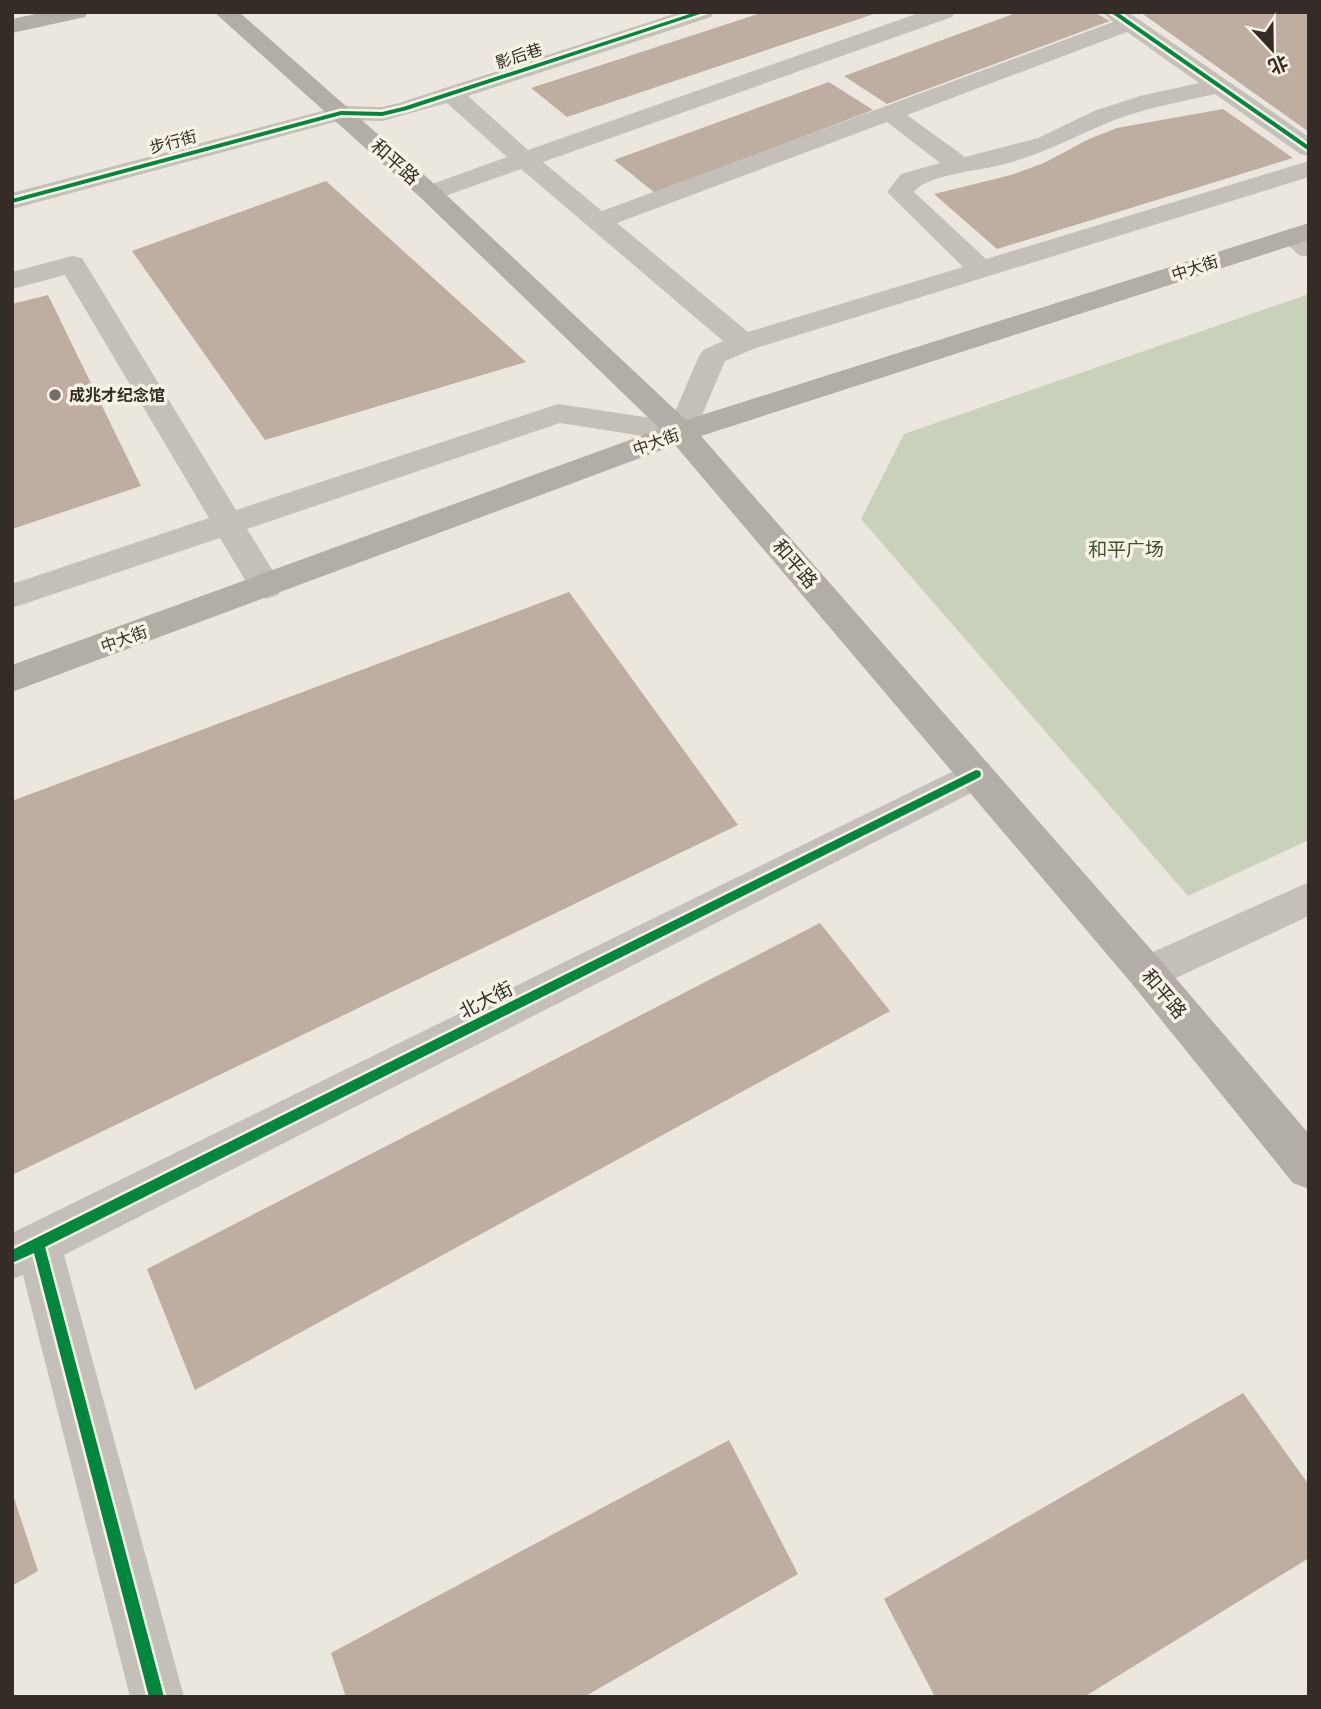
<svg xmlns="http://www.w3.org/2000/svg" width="1321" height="1709" font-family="Figtree,'Noto Sans SC',sans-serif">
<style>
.green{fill:#cad1ba}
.building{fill:#beada1}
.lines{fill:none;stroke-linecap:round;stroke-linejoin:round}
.minor{fill:#c4bfb8;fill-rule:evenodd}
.major{fill:#b3ada7;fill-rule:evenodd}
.cycleway-casing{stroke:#f8f2e6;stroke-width:5}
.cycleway{fill:#00873e;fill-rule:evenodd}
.poi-dot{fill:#746e67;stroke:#f8f2e6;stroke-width:2.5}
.labels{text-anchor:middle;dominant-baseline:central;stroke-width:7;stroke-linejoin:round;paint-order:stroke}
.far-street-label{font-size:16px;fill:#342d27;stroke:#f8f2e6}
.far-poi-label{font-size:16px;font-weight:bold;fill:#342d27;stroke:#f8f2e6;text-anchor:start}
.street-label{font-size:19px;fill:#342d27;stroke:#f8f2e6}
.park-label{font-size:19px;fill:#3f522c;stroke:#f8f2e6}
</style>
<rect width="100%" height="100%" fill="#ebe7df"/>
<!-- green -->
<path class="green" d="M1309 294V840L1188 896 861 519 904 434Z"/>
<!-- building -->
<path class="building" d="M764 12 877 13 567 117 531 88Z
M1019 12H1094L1110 21 887 104 844 76Z
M1140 12H1309V132Z
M829 82 873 110 655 193 614 160Z
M1223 109 1293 158 997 249 934 194 1011 175 1044 163 1089 139 1117 128Z
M326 181 526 362 265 440 132 251Z
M48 295 141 486 12 529V304Z
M569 592 738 825 12 1175V801Z
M820 923 890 1011 195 1390 147 1269Z
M1243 1393 1309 1485V1558L1084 1697H935L884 1599Z
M729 1440 798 1574 584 1697H346L331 1653Z
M12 1492 38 1571 12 1586Z"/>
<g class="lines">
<!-- minor -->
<path class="minor" d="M680 12H714L711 17 468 96 528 150 922 12H955L952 17 543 162 602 211 1113 22 1102 12H1128L1309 137V156L1300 154 1215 94C1180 102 1145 108 1112 121 1070 138 1039 157 992 167 973 171 925 176 914 192L986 259 1309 161V177L753 349 725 361 692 439 681 442 560 423 247 529 283 587 278 595 266 599 254 595 220 538 12 608V584L209 518 65 275 12 289V272L72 256 82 258 236 510 558 404 671 421 699 356 703 350 723 341 521 169 439 198 430 201 421 198 417 193 421 188 507 157 447 103 382 121 342 120 12 209V193L341 106 382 107 399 103ZM1127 32 1199 83 1140 96 1094 111 1038 138 965 157 907 115ZM887 122 940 163 901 174 887 192 963 267 748 332 617 223Z
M1292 229 1309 236V257L1299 255 1279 237 1283 231Z
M976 760 989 764 994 774 989 784 64 1255 184 1697H130L23 1275 12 1279V1233Z
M1309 882V916L1161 985 1147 990 1133 985 1127 973 1133 961Z"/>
<!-- major -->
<path class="major" d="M45 12H88L85 17 12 33V19Z
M214 12H239L439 188 686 420 1309 223V240L701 436 1161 961 1309 1134V1189L1293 1183 1133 985 675 445 12 692V665L660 429 421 198Z"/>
<!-- cycleway casing -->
<g class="cycleway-casing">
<path id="cycleway" d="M696 12H706L407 110 382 116 341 115 12 203V199L341 111 382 112 403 107Z
M1110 12H1117L1309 146V151Z
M976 770 980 771 981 774 980 777 45 1247 164 1697H149L34 1253 12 1263V1250Z"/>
</g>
<!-- cycleway -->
<use href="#cycleway" class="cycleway"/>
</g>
<!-- markers -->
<circle class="poi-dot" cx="55" cy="395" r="7"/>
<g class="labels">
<!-- far-street labels -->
<g class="far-street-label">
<text transform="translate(519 56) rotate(-18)">影后巷</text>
<text transform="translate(173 142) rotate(-15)">步行街</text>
<text transform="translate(1195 268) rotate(-18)">中大街</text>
<text transform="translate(656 442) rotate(-20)">中大街</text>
<text transform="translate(124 639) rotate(-20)">中大街</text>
</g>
<!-- far-poi labels -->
<g class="far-poi-label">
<text x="69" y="395">成兆才纪念馆</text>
</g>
<!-- street labels -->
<g class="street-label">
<text transform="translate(395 162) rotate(42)">和平路</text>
<text transform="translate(795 564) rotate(49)">和平路</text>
<text transform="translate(1164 994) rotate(50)">和平路</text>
<text transform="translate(486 1000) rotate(-27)">北大街</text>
</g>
<!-- park labels -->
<g class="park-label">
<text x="1126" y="549">和平广场</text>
</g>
</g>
<!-- border -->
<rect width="1321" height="1709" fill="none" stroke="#342d27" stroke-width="28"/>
<!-- north arrow -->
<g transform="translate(1272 49) rotate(158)" stroke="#f8f2e6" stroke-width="5" paint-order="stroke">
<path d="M0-5L12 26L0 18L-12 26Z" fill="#342d27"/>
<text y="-10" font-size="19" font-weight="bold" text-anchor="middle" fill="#342d27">北</text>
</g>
</svg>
